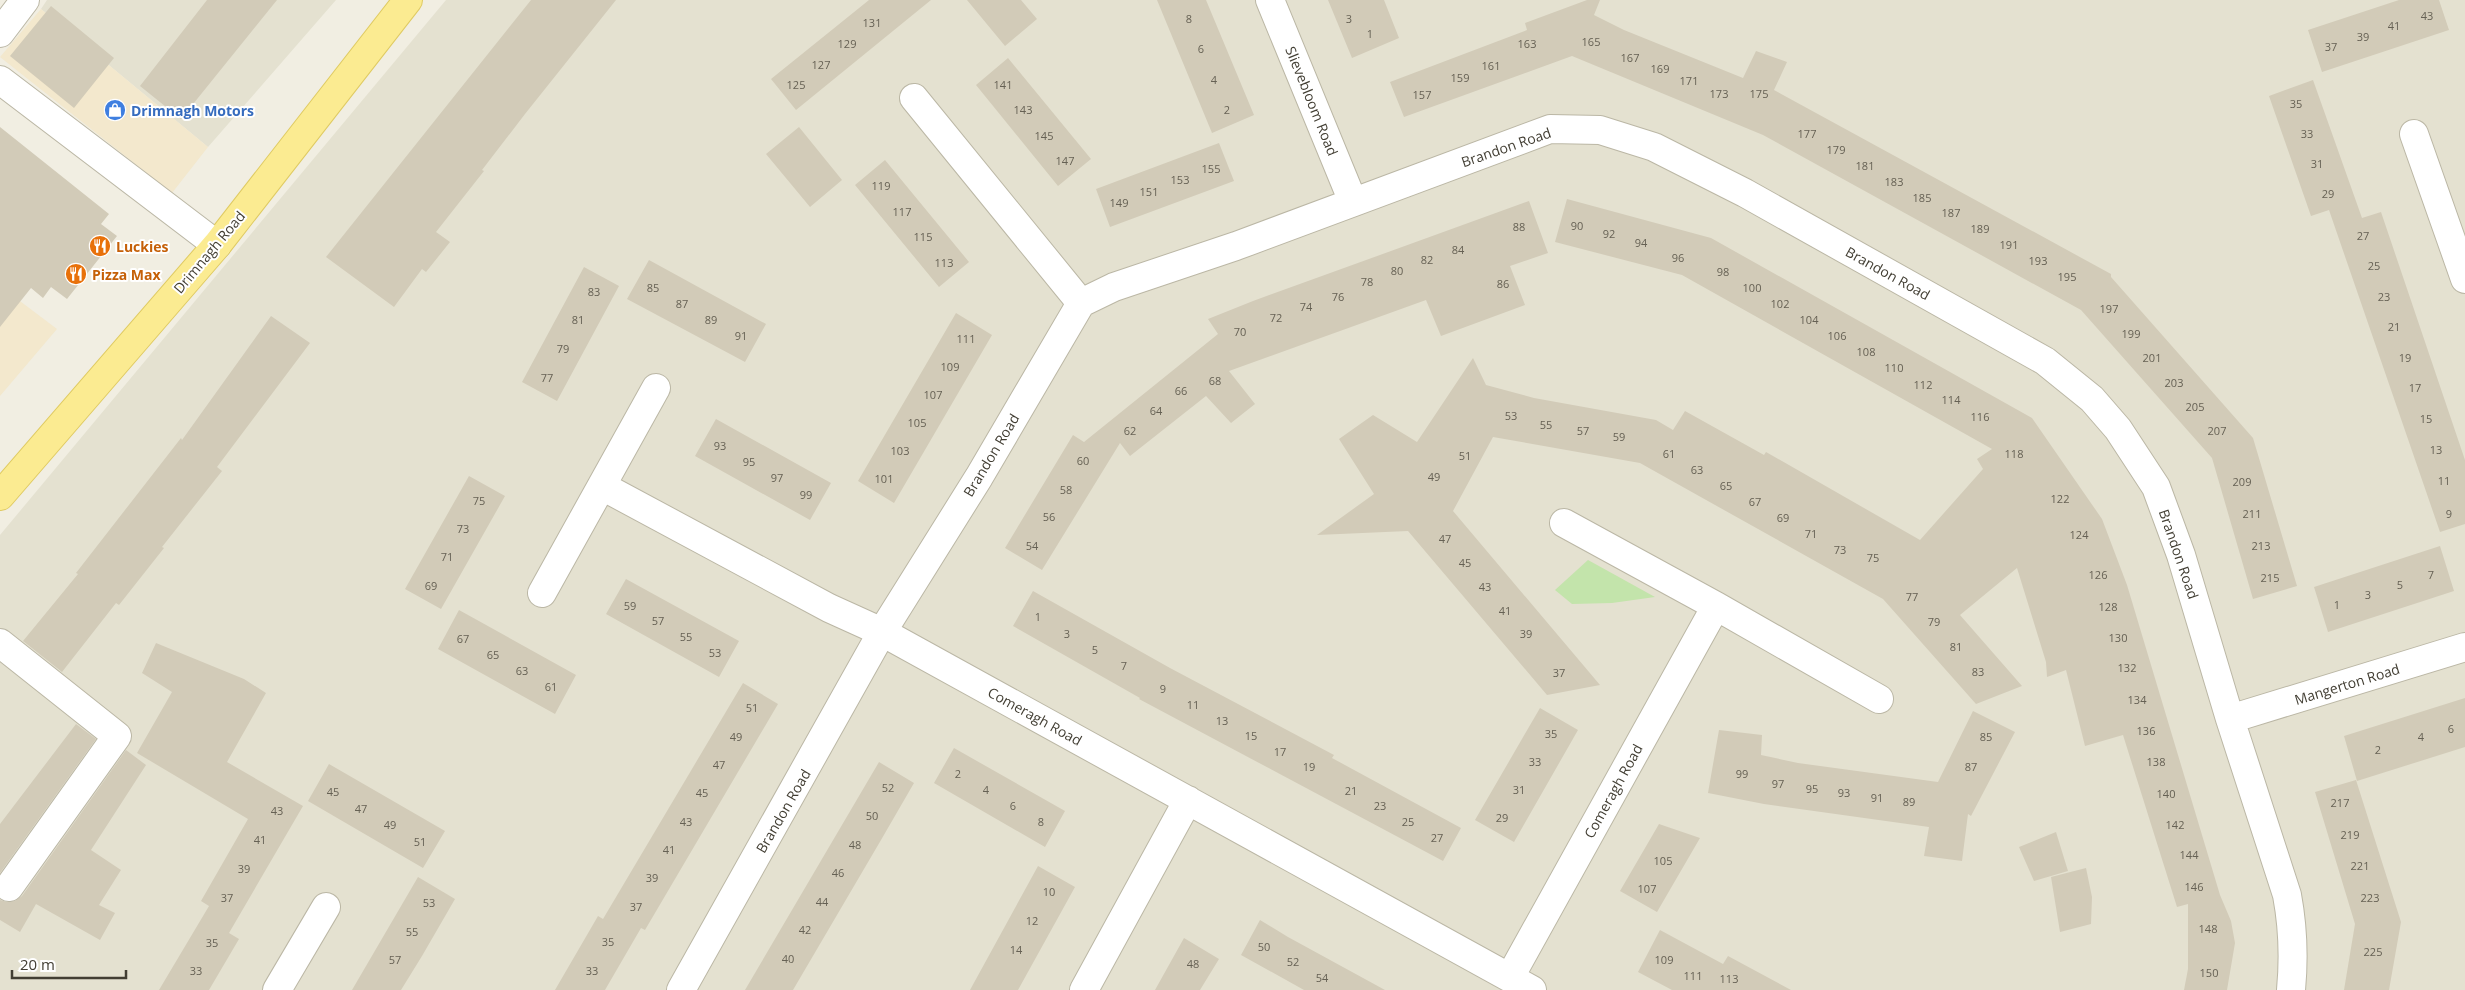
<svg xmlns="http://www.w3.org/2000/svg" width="2465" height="990" font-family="'Open Sans',sans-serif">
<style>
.residential{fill:#e4e1d0}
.commercial{fill:#f3e8cd}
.green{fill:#c3e4ab}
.building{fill:#d2cbb8}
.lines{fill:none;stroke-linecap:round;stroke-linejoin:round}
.minor-casing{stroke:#bbb7a5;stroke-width:30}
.major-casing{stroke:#dfca62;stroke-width:30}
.minor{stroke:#fff;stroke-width:28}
.major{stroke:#fbeb91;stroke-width:28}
.labels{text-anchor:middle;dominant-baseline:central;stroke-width:4;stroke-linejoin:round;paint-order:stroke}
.number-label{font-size:11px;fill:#666154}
.street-label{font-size:14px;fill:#423e33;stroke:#fff}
.shop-label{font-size:14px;font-weight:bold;fill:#366cbe;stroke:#fff;text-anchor:start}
.food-label{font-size:14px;font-weight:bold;fill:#c56008;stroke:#fff;text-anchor:start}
</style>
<rect width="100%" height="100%" fill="#f1eee2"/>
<!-- residential -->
<path class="residential" d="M47 0H336L208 147 41 9Z
M446 0H2465V990H0V535Z"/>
<!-- commercial -->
<path class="commercial" d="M41 9 208 147 172 193 0 57Z
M0 286 57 329 0 396Z"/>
<!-- green -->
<path class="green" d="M1588 560 1655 597 1612 603 1572 604 1555 590Z"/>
<!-- building -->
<path class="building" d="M207 0H277L181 119 140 86Z
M531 0H616L525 114 482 170 484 171 436 232 450 242 426 272 422 269 394 307 326 257Z
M869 0H931L796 110 771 79Z
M967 0H1021L1037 19 1005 46Z
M1157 0H1206L1254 115 1212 133Z
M1328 0H1384L1399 38 1352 58Z
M1587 0H1600L1594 15 1624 30 1743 78 1756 51 1787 62 1774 90 2111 274V277L2253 438 2297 586 2253 599 2212 458 2081 310 1763 135 1572 56 1404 117 1390 82 1527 30 1525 23Z
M2399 0H2439L2449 30 2322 72 2308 30Z
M51 6 114 58 74 108 10 56Z
M1008 58 1091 159 1058 186 976 85Z
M2313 80 2362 218 2381 212 2465 460V524L2440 532 2329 210 2311 216 2269 96Z
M0 127 109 214 101 224 117 236 67 299 51 287 43 298 31 288 0 327Z
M799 127 842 180 810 207 766 154Z
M1219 143 1234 181 1110 227 1096 189Z
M885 160 969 262 939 287 855 185Z
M1567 199 1711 238 2032 418 2102 519 2127 585 2220 895 2231 921 2235 943 2227 990H2184L2188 969V904L2177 907 2123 735 2085 746 2066 670 2047 677 2046 662 2017 568 1960 615 2022 686 1976 704 1883 599 1640 463 1493 437 1453 511 1600 685 1547 695 1408 531 1317 535 1374 494 1339 439 1373 415 1417 442 1473 358 1486 385 1534 398 1656 420 1673 430 1685 411 1764 455 1766 452 1920 540 1983 469 1977 459 1992 449 1682 275 1555 242Z
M1529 201 1548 253 1510 266 1525 305 1441 336 1426 300 1229 371 1255 404 1231 423 1206 396 1130 456 1120 443 1042 570 1005 548 1073 435 1084 442 1218 334 1208 319 1253 301Z
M649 260 766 324 745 362 627 299Z
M584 267 619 286 557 401 522 382Z
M956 313 992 335 894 503 858 481Z
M271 316 310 343 217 467 222 471 162 547 164 548 119 605 116 603 62 672 23 641 78 574 76 573 181 438 182 440Z
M716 419 831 483 810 520 695 456Z
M469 476 505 496 441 609 405 589Z
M2440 546 2454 591 2328 632 2314 587Z
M626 579 739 641 719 677 606 614Z
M1033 591 1170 668 1334 755 1332 758 1461 828 1443 861 1139 699 1140 698 1013 626Z
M459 610 576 675 555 714 438 649Z
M156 643 244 679 266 693 227 762 303 806 229 933 239 939 209 990H159L209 906 201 901 248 819 137 753 172 692 142 673Z
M743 683 778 704 645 930 641 928 605 990H555L598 916 603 919Z
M2465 698V747L2357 781 2344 736Z
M1540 708 1578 730 1514 842 1475 820Z
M1973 711 2015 732 1971 816 1968 814 1962 861 1924 856 1929 827 1764 804 1708 793 1719 730 1762 735 1761 755 1798 763 1938 782Z
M76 724 96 739 0 873V824Z
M954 748 1065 811 1045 847 934 783Z
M126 750 146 765 91 850 121 870 99 905 115 913 100 940 36 904 20 932 0 920V900L7 902 15 901 22 896Z
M879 762 914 783 881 840 793 990H745Z
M329 764 445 831 423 868 308 801Z
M2356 780 2401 922 2389 990H2344L2355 924 2315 792Z
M1659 824 1700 838 1657 912 1620 891Z
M2056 832 2068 871 2034 881 2019 847Z
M1038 866 1075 887 1018 990H970Z
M2086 868 2092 897 2091 924 2060 932 2051 877Z
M418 877 455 899 422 956 401 990H352Z
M1260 920 1288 937 1385 990H1304L1241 955Z
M1660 930 1723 964 1728 956 1791 990H1672L1638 972Z
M1184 938 1219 959 1200 990H1155Z"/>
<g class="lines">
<!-- minor casing -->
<g class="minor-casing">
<path id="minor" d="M1270 0 1353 202
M0 33 25 0
M0 80 217 245
M914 98 1081 303
M2414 134 2465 279
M602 486 829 608 882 632 1532 990
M1564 523 1716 606 1879 699
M542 593 656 388
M0 643 117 736 9 887
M2230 719 2465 647
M1510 977 1716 606
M277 990 326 907
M681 990 882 632 979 477 1081 303 1114 287 1236 246 1550 129 1600 130 1654 147 1745 193 2045 361 2092 399 2118 429 2156 487 2181 555 2230 719 2287 895C2293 927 2294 958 2291 990
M1084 990 1188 800"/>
</g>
<!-- major casing -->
<g class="major-casing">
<path id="major" d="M0 496 217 245 408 0"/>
</g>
<!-- minor -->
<use href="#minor" class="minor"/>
<!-- major -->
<use href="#major" class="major"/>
</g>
<!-- icons -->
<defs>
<g id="shop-disc" transform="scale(1.125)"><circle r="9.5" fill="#3f7fe0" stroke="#fff"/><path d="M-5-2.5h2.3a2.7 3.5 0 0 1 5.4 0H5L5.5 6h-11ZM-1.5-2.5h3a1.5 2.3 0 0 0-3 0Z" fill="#fff"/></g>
<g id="restaurant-disc" transform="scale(1.125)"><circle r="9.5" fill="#e8710a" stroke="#fff"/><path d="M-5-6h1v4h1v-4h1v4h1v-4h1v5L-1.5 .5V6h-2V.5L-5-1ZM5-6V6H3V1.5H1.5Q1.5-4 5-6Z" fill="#fff"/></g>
</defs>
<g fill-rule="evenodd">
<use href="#shop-disc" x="115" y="110"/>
<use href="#restaurant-disc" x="100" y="246"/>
<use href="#restaurant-disc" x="76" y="274"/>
</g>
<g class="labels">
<!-- number labels -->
<g class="number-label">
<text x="2427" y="15">43</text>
<text x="1189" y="18">8</text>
<text x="1349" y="18">3</text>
<text x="872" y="22">131</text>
<text x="2394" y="25">41</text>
<text x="1370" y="33">1</text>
<text x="2363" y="36">39</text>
<text x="1591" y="41">165</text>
<text x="847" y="43">129</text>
<text x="1527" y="43">163</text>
<text x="2331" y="46">37</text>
<text x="1201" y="48">6</text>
<text x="1630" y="57">167</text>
<text x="821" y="64">127</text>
<text x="1491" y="65">161</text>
<text x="1660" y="68">169</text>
<text x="1460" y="77">159</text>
<text x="1214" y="79">4</text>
<text x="1689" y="80">171</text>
<text x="796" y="84">125</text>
<text x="1003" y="84">141</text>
<text x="1719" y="93">173</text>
<text x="1759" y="93">175</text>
<text x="1422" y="94">157</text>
<text x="2296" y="103">35</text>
<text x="1023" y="109">143</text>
<text x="1227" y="109">2</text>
<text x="1807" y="133">177</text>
<text x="2307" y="133">33</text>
<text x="1044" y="135">145</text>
<text x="1836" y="149">179</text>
<text x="1065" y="160">147</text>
<text x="2317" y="163">31</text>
<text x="1865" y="165">181</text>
<text x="1211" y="168">155</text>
<text x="1180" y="179">153</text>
<text x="1894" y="181">183</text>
<text x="881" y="185">119</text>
<text x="1149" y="191">151</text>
<text x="2328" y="193">29</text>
<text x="1922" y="197">185</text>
<text x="1119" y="202">149</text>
<text x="902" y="211">117</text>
<text x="1951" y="212">187</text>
<text x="1577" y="225">90</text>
<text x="1519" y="226">88</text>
<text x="1980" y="228">189</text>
<text x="1609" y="233">92</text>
<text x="2363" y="235">27</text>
<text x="923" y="236">115</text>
<text x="1641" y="242">94</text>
<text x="2009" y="244">191</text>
<text x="1458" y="249">84</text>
<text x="1678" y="257">96</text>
<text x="1427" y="259">82</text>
<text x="2038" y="260">193</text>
<text x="944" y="262">113</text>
<text x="2374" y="265">25</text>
<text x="1397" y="270">80</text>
<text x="1723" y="271">98</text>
<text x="2067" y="276">195</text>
<text x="1367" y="281">78</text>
<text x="1503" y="283">86</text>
<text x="653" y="287">85</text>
<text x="1752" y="287">100</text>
<text x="594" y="291">83</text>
<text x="1338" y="296">76</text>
<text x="2384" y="296">23</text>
<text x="682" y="303">87</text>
<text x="1780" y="303">102</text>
<text x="1306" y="306">74</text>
<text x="2109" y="308">197</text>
<text x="1276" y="317">72</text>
<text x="578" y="319">81</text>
<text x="711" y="319">89</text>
<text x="1809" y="319">104</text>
<text x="2394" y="326">21</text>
<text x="1240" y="331">70</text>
<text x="2131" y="333">199</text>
<text x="741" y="335">91</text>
<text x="1837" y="335">106</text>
<text x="966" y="338">111</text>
<text x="563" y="348">79</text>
<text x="1866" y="351">108</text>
<text x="2152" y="357">201</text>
<text x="2405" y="357">19</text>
<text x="950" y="366">109</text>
<text x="1894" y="367">110</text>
<text x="547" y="377">77</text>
<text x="1215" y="380">68</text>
<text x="2174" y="382">203</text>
<text x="1923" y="384">112</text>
<text x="2415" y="387">17</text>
<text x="1181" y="390">66</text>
<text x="933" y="394">107</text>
<text x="1951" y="399">114</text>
<text x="2195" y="406">205</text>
<text x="1156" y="410">64</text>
<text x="1511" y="415">53</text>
<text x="1980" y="416">116</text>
<text x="2426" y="418">15</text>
<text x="917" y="422">105</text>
<text x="1546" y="424">55</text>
<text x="1130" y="430">62</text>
<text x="1583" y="430">57</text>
<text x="2217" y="430">207</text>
<text x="1619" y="436">59</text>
<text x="720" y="445">93</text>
<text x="2436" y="449">13</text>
<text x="900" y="450">103</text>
<text x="1669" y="453">61</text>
<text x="2014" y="453">118</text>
<text x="1465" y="455">51</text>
<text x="1083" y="460">60</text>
<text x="749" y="461">95</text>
<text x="1697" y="469">63</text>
<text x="1434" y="476">49</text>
<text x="777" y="477">97</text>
<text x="884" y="478">101</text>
<text x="2444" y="480">11</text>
<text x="2242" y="481">209</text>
<text x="1726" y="485">65</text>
<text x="1066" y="489">58</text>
<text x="806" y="494">99</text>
<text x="2060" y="498">122</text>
<text x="479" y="500">75</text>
<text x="1755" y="501">67</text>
<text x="2252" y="513">211</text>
<text x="2449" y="513">9</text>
<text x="1049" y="516">56</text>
<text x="1783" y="517">69</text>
<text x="463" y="528">73</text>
<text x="1811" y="533">71</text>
<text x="2079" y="534">124</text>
<text x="1445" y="538">47</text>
<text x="1032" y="545">54</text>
<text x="2261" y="545">213</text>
<text x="1840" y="549">73</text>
<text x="447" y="556">71</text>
<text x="1873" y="557">75</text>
<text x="1465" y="562">45</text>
<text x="2098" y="574">126</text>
<text x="2431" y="574">7</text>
<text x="2270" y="577">215</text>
<text x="2400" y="584">5</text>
<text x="431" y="585">69</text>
<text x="1485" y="586">43</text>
<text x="2368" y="594">3</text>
<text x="1912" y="596">77</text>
<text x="2337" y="604">1</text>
<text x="630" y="605">59</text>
<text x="2108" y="606">128</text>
<text x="1505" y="610">41</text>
<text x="1038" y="616">1</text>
<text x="658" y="620">57</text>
<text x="1934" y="621">79</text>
<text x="1067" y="633">3</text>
<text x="1526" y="633">39</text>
<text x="686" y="636">55</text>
<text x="2118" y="637">130</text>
<text x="463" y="638">67</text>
<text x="1956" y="646">81</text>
<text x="1095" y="649">5</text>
<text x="715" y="652">53</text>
<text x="493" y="654">65</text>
<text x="1124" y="665">7</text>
<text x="2127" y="667">132</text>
<text x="522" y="670">63</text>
<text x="1978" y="671">83</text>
<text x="1559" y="672">37</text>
<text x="551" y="686">61</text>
<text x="1163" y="688">9</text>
<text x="2137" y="699">134</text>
<text x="1193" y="704">11</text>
<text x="752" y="707">51</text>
<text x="1222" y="720">13</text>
<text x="2451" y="728">6</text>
<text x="2146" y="730">136</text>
<text x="1551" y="733">35</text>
<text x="1251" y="735">15</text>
<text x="736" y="736">49</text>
<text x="1986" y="736">85</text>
<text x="2421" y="736">4</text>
<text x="2378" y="749">2</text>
<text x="1280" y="751">17</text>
<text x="1535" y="761">33</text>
<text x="2156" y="761">138</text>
<text x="719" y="764">47</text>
<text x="1309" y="766">19</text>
<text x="1971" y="766">87</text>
<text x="958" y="773">2</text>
<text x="1742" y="773">99</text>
<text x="1778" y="783">97</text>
<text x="888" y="787">52</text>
<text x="1812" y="788">95</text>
<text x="986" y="789">4</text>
<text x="1519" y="789">31</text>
<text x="1351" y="790">21</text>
<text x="333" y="791">45</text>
<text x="702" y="792">45</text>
<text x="1844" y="792">93</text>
<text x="2166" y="793">140</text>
<text x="1877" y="797">91</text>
<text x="1909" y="801">89</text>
<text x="2340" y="802">217</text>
<text x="1013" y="805">6</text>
<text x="1380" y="805">23</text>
<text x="361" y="808">47</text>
<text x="277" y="810">43</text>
<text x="872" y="815">50</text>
<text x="1502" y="817">29</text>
<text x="686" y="821">43</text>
<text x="1041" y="821">8</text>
<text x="1408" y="821">25</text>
<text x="390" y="824">49</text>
<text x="2175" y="824">142</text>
<text x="2350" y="834">219</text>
<text x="1437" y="837">27</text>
<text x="260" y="839">41</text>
<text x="420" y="841">51</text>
<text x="855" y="844">48</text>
<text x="669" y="849">41</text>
<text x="2189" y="854">144</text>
<text x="1663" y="860">105</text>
<text x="2360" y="865">221</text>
<text x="244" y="868">39</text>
<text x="838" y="872">46</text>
<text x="652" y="877">39</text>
<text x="2194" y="886">146</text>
<text x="1647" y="888">107</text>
<text x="1049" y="891">10</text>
<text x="227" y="897">37</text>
<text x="2370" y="897">223</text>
<text x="822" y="901">44</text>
<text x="429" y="902">53</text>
<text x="636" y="906">37</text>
<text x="1032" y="920">12</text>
<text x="2208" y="928">148</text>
<text x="805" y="929">42</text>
<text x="412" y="931">55</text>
<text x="608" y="941">35</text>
<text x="212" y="942">35</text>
<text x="1264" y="946">50</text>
<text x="1016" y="949">14</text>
<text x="2373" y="951">225</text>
<text x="788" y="958">40</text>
<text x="395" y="959">57</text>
<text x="1664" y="959">109</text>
<text x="1293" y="961">52</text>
<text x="1193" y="963">48</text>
<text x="196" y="970">33</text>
<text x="592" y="970">33</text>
<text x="2209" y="972">150</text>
<text x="1693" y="975">111</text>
<text x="1322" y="977">54</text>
<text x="1729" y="978">113</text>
</g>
<!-- street labels -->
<g class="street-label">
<text transform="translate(1312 101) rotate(68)">Slievebloom Road</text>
<text transform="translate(1506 147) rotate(-19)">Brandon Road</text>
<text transform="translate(209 252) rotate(-50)">Drimnagh Road</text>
<text transform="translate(1888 273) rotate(29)">Brandon Road</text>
<text transform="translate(991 455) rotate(-59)">Brandon Road</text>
<text transform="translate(2179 554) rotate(71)">Brandon Road</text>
<text transform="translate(2347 684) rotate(-17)">Mangerton Road</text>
<text transform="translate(1035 716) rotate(29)">Comeragh Road</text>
<text transform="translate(1613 791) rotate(-61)">Comeragh Road</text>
<text transform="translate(783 811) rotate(-60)">Brandon Road</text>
</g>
<!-- shop labels -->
<g class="shop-label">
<text x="131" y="110">Drimnagh Motors</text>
</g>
<!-- food labels -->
<g class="food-label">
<text x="116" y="246">Luckies</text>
<text x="92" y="274">Pizza Max</text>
</g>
</g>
<!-- scale -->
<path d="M12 970v8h114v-8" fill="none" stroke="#423e33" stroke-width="2.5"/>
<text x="20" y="970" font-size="15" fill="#423e33" stroke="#ffffff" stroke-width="4" paint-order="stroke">20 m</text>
</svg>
